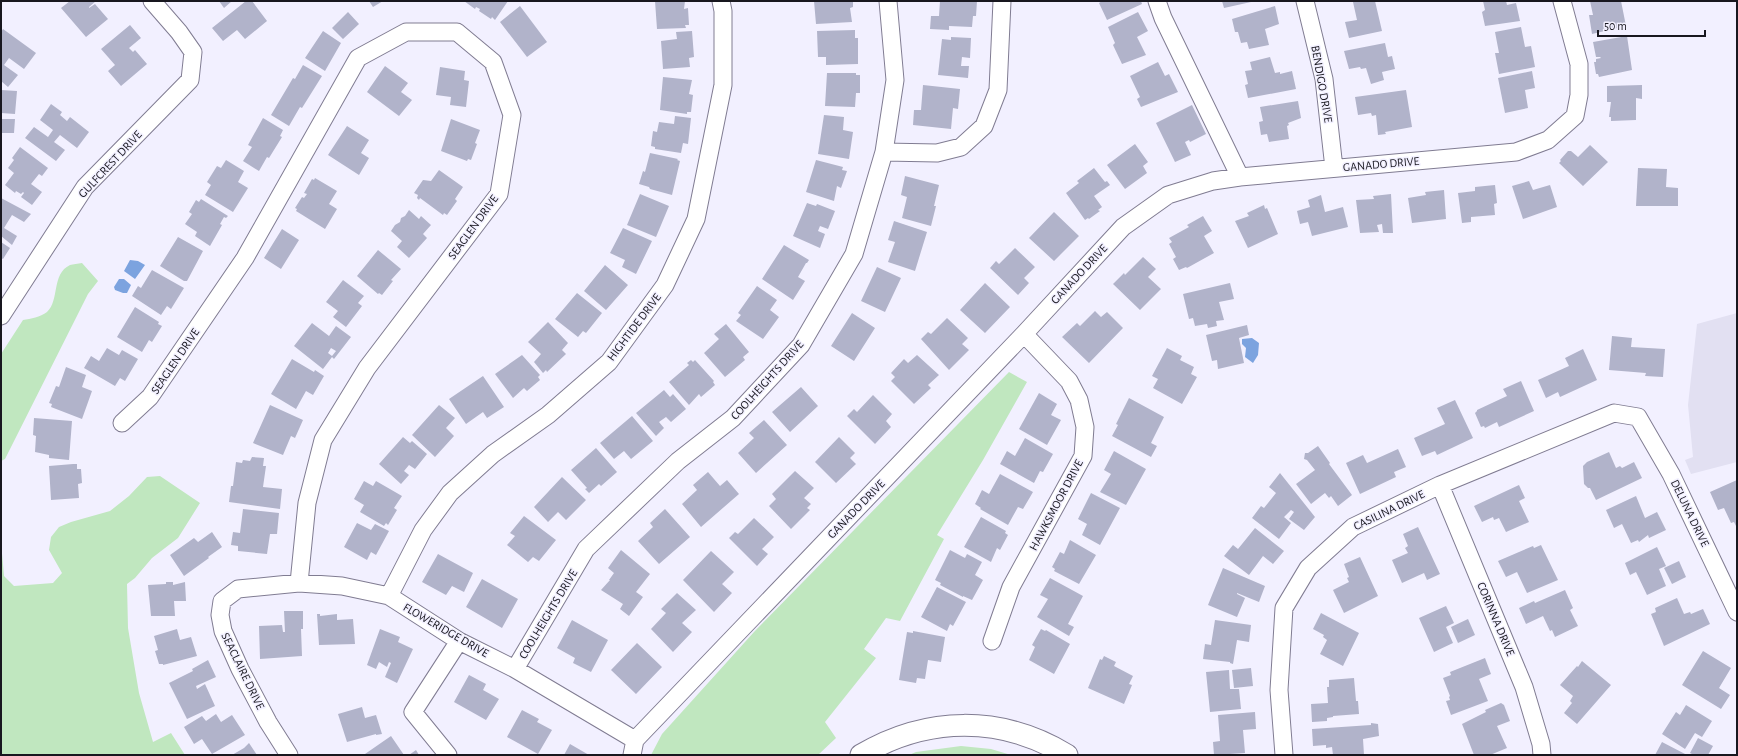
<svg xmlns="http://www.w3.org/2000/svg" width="1738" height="756" font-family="'Alegreya Sans',sans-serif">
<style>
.built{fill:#e2e0f2}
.green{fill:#c0e7bf}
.water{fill:#7ca3df}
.building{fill:#b1b3ca;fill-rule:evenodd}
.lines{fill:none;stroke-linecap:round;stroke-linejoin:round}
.minor-casing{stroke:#807c92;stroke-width:19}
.tertiary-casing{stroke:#807c92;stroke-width:23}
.minor{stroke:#fff;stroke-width:17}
.tertiary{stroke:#fff;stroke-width:21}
.labels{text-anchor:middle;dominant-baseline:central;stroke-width:3;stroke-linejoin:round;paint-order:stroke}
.street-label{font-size:12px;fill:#18171f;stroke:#f2f0ff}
</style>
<rect width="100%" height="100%" fill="#f2f0ff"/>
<!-- built -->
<path class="built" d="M1737 313V462L1691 474 1685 460 1693 457 1688 405 1697 324Z"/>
<!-- green -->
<path class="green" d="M82 263 98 281 88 294 5 459 1 461V354L23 320C31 319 40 317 47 312 60 300 51 274 70 265 73 264 78 264 82 263Z
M1009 372 1027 382 983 460 937 535 944 539 900 621 886 618 864 649 876 658 825 722 836 738 818 755H651L662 734 754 632Z
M160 476 200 503 178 538 152 558 135 578 127 584 128 628 139 693 153 742 171 733 185 755H1V542L4 576 14 586 53 583 62 573 49 550 51 537 59 527 71 522 110 511 129 496 147 477Z
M961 746 991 749 1011 755H909L916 752Z"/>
<!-- water -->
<path class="water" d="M130 260 138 261 145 265 135 279 124 271Z
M119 279H124L131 285 127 293H123L115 290 114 287Z
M1252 338 1259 343 1258 355 1253 363 1245 357 1246 348 1242 344V339Z"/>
<!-- building -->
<path class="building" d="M70 1H96L89 7V8L95 4 108 19 86 37 61 8Z
M219 1H232L224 8Z
M246 1H252L267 21 245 39 237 30 223 41 212 28Z
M369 1H383L373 7Z
M464 1H508L495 20 492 17 491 19 479 11 480 9 476 7 475 9Z
M655 1H685L684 9 688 8 689 25H685L686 28 657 29Z
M814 1H853V7L850 8 852 22 816 24Z
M940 1H977L976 16H973L972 27 949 26V30L930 29 931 16H939Z
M1102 1H1141L1142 4 1107 20 1099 3Z
M1222 1H1251V2L1224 8Z
M1375 1 1382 31 1349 38 1345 22 1357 20 1353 2Z
M1483 1H1506L1507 5 1516 3 1520 21 1485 26 1482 12 1485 10Z
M1590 1H1621L1626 26 1592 34 1589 15H1593Z
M520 6 547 42 527 57 500 22Z
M1275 6 1279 24 1265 29 1269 45 1249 49 1247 42 1241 43 1238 32H1235L1232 19Z
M348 12 359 24 343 39 332 28Z
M1138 12 1148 31 1137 37 1146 55 1122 64 1113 45 1115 43 1108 27Z
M130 25 141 38 129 48 133 52 135 50 147 64 121 86 108 71 115 65 101 49Z
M1521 27 1525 47 1531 46 1535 67 1499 74 1495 53H1499L1495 32Z
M3 29 36 53 24 69 9 58 4 65 18 75 8 87 1 81V32Z
M855 30V38H858V64L826 65V57H818L817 31Z
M323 31 341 43 325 71 305 58Z
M692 31 694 57 689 58 690 67 663 69 661 41 677 39 676 32Z
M1627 36 1632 70 1599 77 1598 74H1596L1594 62H1596V59L1601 58 1600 57H1596L1593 42Z
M951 37 971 38 970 58 962 57 961 66H969L968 78 938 75 942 39 951 40Z
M1385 43 1388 57 1392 56 1395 69 1382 72 1384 80 1371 84 1366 68 1361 69 1360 67 1349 69 1344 51Z
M1270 57 1275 73 1280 72V74L1292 71 1296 89 1248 98 1245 85 1248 84 1245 71 1252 70 1250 62Z
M1158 62 1165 76 1169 74 1178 92 1141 107 1137 99 1140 97 1130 76Z
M303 65 322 76 302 108 300 107 289 126 271 115 293 78 295 79Z
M385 66 408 83 401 92 412 100 399 116 367 92Z
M440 67 465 71 464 80 469 81 466 107 450 105 451 97 436 95Z
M1532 71 1535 88 1525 90 1528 108 1505 113 1498 78Z
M827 73H856V75H860V93H856L855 107 825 106Z
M663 77 692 80 689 94 693 95 691 112H687V114L660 110Z
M923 85 960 89 958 109 953 108 951 129 913 125 914 110H921Z
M1642 85V99L1636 98V120L1611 121V117H1609L1611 102H1607V86Z
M1 90 17 91 15 114 1 113Z
M1406 90 1412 127 1385 132 1386 134 1378 135 1376 115 1372 116 1371 113 1358 115 1355 97Z
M1298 101 1301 118 1288 123 1289 125 1287 126 1289 139 1269 142 1267 134 1261 135 1259 122 1263 121 1260 107Z
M51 104 62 112 60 115 67 121 70 117 89 132 77 148 60 135 54 142 65 150 56 161 25 138 34 127 48 137 53 130 40 120Z
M1192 105 1206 134 1190 142 1189 140 1185 142 1191 155 1175 162 1156 123Z
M824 115 844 117 843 130 853 132 849 159 818 154Z
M675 116 691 118 688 144 683 143 681 153 655 149V147L651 146 653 131 657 132 659 122 674 124Z
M263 118 283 130 280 136 282 137 269 158 267 157 259 171 243 161 252 147 248 145Z
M1 119H15L14 133H1Z
M451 119 480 130 475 143 477 144 471 160 468 159 467 161 441 151Z
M347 126 369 140 361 153 369 158 359 175 328 155Z
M1135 144 1148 162 1143 166 1147 173 1125 189 1107 165Z
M1590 145 1608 162 1583 186 1559 163 1561 161 1560 160 1568 151H1571L1578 157Z
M20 147 48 168 42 176 39 174 31 184 42 192 32 205 21 197 24 193 23 192 21 194 16 191 15 193 5 185 14 173 8 168 14 160 12 158Z
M650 153 678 159 677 160 680 161 672 195 650 189 649 187 639 184 643 171 645 172Z
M226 160 244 171 238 182 248 188 233 212 205 195 211 185 207 182 217 166 221 168Z
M816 160 843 167 842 170 847 171 841 188 837 186 834 201 806 192Z
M1094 168 1105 182 1107 181 1110 185 1094 196 1102 207 1098 210 1100 211 1089 219 1088 218 1085 220 1066 193 1079 183 1077 181Z
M1638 168 1667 169 1666 187 1678 188V206H1636Z
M439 170 463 187 455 199 457 201 447 215 444 213 443 215 420 198 419 200 417 198 418 195 414 193 423 180 431 181Z
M905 176 939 185 934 206H936L931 226 902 218 907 197 901 195Z
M315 178 337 191 329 204 337 209 325 229 296 211 297 209 295 208 302 197 304 198 307 194 304 193 312 179 314 180Z
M1529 181 1533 190 1550 185 1557 207 1523 219 1512 186Z
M1495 185 1497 203 1494 204 1495 215 1471 217V222L1462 223 1458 193 1475 191V187Z
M1444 190 1446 219 1412 223 1408 198 1426 195 1425 192Z
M640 194 669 206 656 237 627 225Z
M1391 194 1393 233H1383L1382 224 1377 225 1379 232 1360 233 1356 200 1374 199 1373 196Z
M1321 195 1325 212 1343 207 1348 227 1312 236 1308 222 1300 224 1297 211 1310 207 1308 200Z
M1 198 31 214 24 222 12 215 4 228 17 236 12 245 1 236Z
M201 199 228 216 226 218 224 217 220 224 222 225 210 246 195 236 197 232 185 224 192 214 189 212 196 200 199 202Z
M807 203 816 206 817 204 835 211 828 229 820 226 818 231 825 234 820 248 793 236Z
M1264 205 1265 209 1267 208 1278 234 1248 248 1235 221 1249 216 1247 213Z
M409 210 419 219 421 216 431 225 423 234 427 238 409 258 397 247 402 241 391 231 395 225 400 222 401 218 405 216Z
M1054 212 1079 236 1054 261 1029 238Z
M1203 216 1212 231 1204 236 1214 253 1187 268 1186 267 1179 270 1173 259 1176 257 1169 244 1172 242 1169 238 1189 227 1187 225Z
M894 221 927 232 915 271 888 262 895 242 888 240Z
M623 228 652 241 636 274 622 267 625 260 610 253Z
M282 229 299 240 281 269 264 258Z
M178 237 203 251 187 281H184L160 266Z
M1 242 10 248 3 259 1 258Z
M784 245 809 260 807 263H806L798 277 805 281 793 300 762 279Z
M1015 248 1035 267 1024 278 1029 283 1018 295 990 268 996 261 999 264Z
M378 250 401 269 391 280 393 281 382 295 379 293 378 294 357 276Z
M1143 257 1156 269 1148 277 1161 289 1140 310 1113 284 1124 273 1125 275Z
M605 265 628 285 606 310 584 291Z
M877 267 901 278 885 312 861 301Z
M152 270 184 288 171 309 167 306 161 315 132 296 138 286 141 288Z
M343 280 364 296 358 303 362 306 346 327 333 317 338 311 326 302Z
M985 283 1010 307 985 333 960 310Z
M1230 283 1234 299 1219 302 1224 320 1216 321 1217 326 1208 328 1207 324 1195 326 1193 318 1189 319 1183 294Z
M757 286 777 300 770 310 779 317 763 339 736 321 741 315 738 313Z
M577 293 602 313 586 333 583 331 578 337 555 319Z
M135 307 159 322 158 324 162 326 152 342 149 340 142 352 117 337Z
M1095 311 1101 317 1107 312 1123 328 1089 363 1062 337 1077 323 1080 326Z
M852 313 875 328 854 361 831 346Z
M947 318 968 338 962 344 969 350 949 370 921 339 928 332 931 334Z
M548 322 568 343 562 350 566 354 547 372 546 370 543 373 534 362 541 354 528 342Z
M312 323 329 336 336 326 351 337 334 359 332 357 323 369 294 346ZM331 348 336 351 332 356 328 353Z
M726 324 749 352 743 357 745 360 725 377 704 353 719 339 714 334Z
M1247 325 1249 335 1239 338 1244 363 1218 369 1217 360 1212 361 1206 335Z
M1612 336 1632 338 1631 347 1665 349 1663 377 1645 376 1646 373 1609 370Z
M107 348 119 355 122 350 138 359 125 381 120 378 115 386 84 368 91 356 99 361Z
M1167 348 1182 356 1180 360 1194 367 1191 374 1197 377 1182 404 1153 388 1158 379 1152 376Z
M1583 349 1597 380 1560 397 1558 392 1546 398 1538 380 1569 366 1565 358Z
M522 355 540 375 538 377 540 380 527 391 524 388 513 398 495 374Z
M917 355 939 375 928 385 931 388 914 404 891 381 895 377 891 373 904 359 908 363Z
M292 359 314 372 315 370 324 376 313 395 306 391 296 409 271 394Z
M691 360 693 362 695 360 714 381 713 382 715 385 701 397 699 394 689 405 669 382 689 365 687 363Z
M66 367 86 375 82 387 92 391 82 419 51 407 52 404 49 403 56 386 59 387Z
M483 376 504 407 487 418 483 412 466 424 449 399Z
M1521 381 1534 411 1499 427 1497 422 1485 428 1484 426 1481 427 1475 413 1477 411V410L1507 396 1503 389Z
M801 387 818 406 790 432 772 412Z
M664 390 670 397 673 394 686 409 671 422 666 417 659 422 664 428 656 436 636 413Z
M1039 393 1057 404 1051 415 1061 420 1047 445 1019 429Z
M873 395 892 414 886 421 891 427 875 444 847 416 854 409 857 412Z
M1129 398 1164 417 1151 443 1157 446 1151 457 1112 436 1118 425 1116 424Z
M1455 400 1473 438 1437 455 1435 451 1422 456 1414 438 1445 424 1437 408Z
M270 405 303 420 295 438 291 436 283 455 253 443Z
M439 405 455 418 446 428 454 436 435 457 412 435Z
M632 416 653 441 631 459 624 451 614 459 600 443Z
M34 418 72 421 69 460 49 458V455L35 452 36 436 33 435Z
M764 420 787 445 756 473 738 453 754 438 749 433Z
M403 437 410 443 412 441 427 454 415 469 409 465 404 471 409 475 401 484 379 464Z
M839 437 855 453 850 458 856 464 836 483 815 462Z
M1025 438 1053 454 1043 472 1040 471 1034 483 1000 464 1007 451 1015 456Z
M1318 446 1330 463 1329 464 1352 495 1338 506 1331 496 1329 498 1325 493 1311 504 1296 484 1315 470 1307 460 1304 459 1305 453H1308Z
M596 448 617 472 601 486 599 484 589 493 585 489 587 488 571 470Z
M1398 449 1406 467 1394 472 1396 477 1360 494 1346 463 1363 455 1367 463Z
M1114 451 1146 469 1126 505 1100 492 1111 474 1104 470Z
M1609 452 1616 468 1620 466 1622 468 1634 462 1642 478 1596 500 1590 488H1588L1584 484 1583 466 1587 462Z
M252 457 264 458 263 466H266L263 487 282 489 280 509 229 502 231 486H233L236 462 242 463 243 460 250 461Z
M73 464H77V469H81L82 483 78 484 79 498 51 500 49 466Z
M795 471 814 488 804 498 811 504 807 508 810 510 791 529 769 506 776 499 772 494Z
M708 472 720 486 727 480 739 494 701 527 682 504 697 490 693 485Z
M1280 473 1315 517 1304 530 1289 519 1294 512 1291 510 1284 517 1291 523 1279 539 1252 518 1261 506 1264 508 1276 493 1269 487Z
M1000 474 1033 492 1023 509 1018 507 1008 525 980 509 981 508 975 504 982 490 989 494Z
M562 477 586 500 566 520 558 512 548 522 534 507Z
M1737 480V528L1734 522 1731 523 1724 508 1718 510 1710 492Z
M364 481 373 486 376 481 402 496 394 508 397 510 388 525 386 523 384 526 360 512 364 505 354 499Z
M1519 485 1525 498 1519 501 1529 522 1506 532 1499 518 1494 520 1493 517 1482 522 1474 506Z
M1091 493 1120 508 1100 545 1082 535 1087 524 1078 519Z
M1636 496 1645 518 1657 512 1666 530 1649 538 1648 535 1639 542 1638 540 1631 543 1622 524 1614 528 1606 510Z
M243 509 279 513 277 534H270L267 554 238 551V546L231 545 233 532 240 533Z
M665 509 690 537 659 564 638 541 653 527 650 523Z
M524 516 556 540 539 561 533 557 528 562 507 545 515 536 510 533Z
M981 517 1006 531 1005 533 1008 535 1000 550 997 548 991 562 964 547Z
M754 518 774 537 762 549 768 554 757 566 729 538 735 532 738 534Z
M357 523 371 530 375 524 389 531 376 555 371 552 367 560 344 547Z
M1418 527 1440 574 1427 580 1424 573 1402 583 1392 560 1408 553 1405 548 1408 546 1403 534Z
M1255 528 1284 551 1273 564 1263 556 1249 575 1224 556 1233 545 1238 549Z
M212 532 222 547 208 557 209 558 184 576 170 555 194 538 198 542Z
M1070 540 1096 555 1079 584 1054 571 1055 569 1052 567 1060 552 1064 554Z
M1541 545 1558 580 1527 593 1517 572 1506 577 1498 561 1533 546 1534 548Z
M1657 547 1666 566 1659 569 1666 586 1647 595 1636 572 1630 575 1625 563Z
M621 550 650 574 636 592 643 597 629 616 620 609 623 604 601 590 610 580H609L614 573 608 568Z
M950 550 965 558 967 554 982 562 975 575 983 580 972 600 963 596V597L940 585 941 583 935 580Z
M711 551 734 572 722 584 732 593 714 612 683 580Z
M438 554 473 573 464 592 452 586 446 595 422 582Z
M1360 557 1378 596 1344 613 1333 590 1349 582 1347 578 1349 577 1344 564Z
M1679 561 1686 577 1672 584 1664 568Z
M1223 568 1265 586 1259 602 1237 593V594L1245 598 1237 617 1208 605Z
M1050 578 1083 596 1068 624 1074 627 1069 636 1037 617 1048 599 1040 595Z
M482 579 518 599 502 628 466 607Z
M166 582H173V585L185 582 186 601H174L175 616H151L148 585 166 584Z
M937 587 966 602 953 626 950 624 947 631 921 617Z
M1565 590 1573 608 1570 610 1578 626 1555 637 1552 630 1550 631 1543 616 1526 624 1519 608 1534 601 1535 603Z
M677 593 696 610 682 623 692 632 673 652 651 629 666 613 661 609Z
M1677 598 1684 614 1690 612 1691 614 1703 609 1710 624 1664 646 1651 614 1656 612 1655 608Z
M1446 606 1454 623 1446 627 1453 643 1434 652 1419 618Z
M284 611H303V629H301L302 656 260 659 259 626 282 625 283 632H285Z
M1321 613 1359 633 1343 666 1320 654 1327 640 1323 637 1324 635 1313 629Z
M317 614H320V616L337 614V620L353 619 355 644 319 645Z
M1468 619 1475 635 1458 643 1451 627Z
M572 620 608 640 591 672 573 663 575 658 557 648Z
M1215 620 1251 625 1249 642 1237 640 1233 664 1230 663V662L1203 659 1205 644 1211 645Z
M177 629 180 640 191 637 197 656 163 665V664H159L155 651 158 650 154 636Z
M380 629 400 637 398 642 413 649 397 683 385 677 391 663 389 662 387 667 379 662 376 669 367 665Z
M1041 629 1045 631 1046 630 1070 644 1054 674 1029 660 1035 647 1032 645Z
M913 631 945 637 941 662 928 660 925 679 917 678 916 683 899 680 907 632 913 633Z
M637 643 662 667 636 694 611 670Z
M1703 651 1731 668 1719 688 1730 695 1721 709 1682 685Z
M1104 656 1116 662 1114 666 1133 676 1129 684 1132 685 1124 704 1088 688 1100 659 1102 660Z
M1485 658 1491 674 1479 679 1488 701 1451 715 1446 701 1450 700 1449 697 1450 696 1443 678 1451 675 1450 672Z
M208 660 216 677 196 686 197 689 205 684 215 706 187 719 169 683 193 671 192 669Z
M1582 661 1611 685 1577 724 1564 713 1572 703 1570 701 1573 696 1560 685 1577 666 1578 667Z
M1251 668 1253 686 1234 688 1232 670Z
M1229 670 1230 689H1239L1241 709 1210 712 1206 672Z
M469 675 486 684 483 690 499 699 486 720 454 702Z
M1354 678 1356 701H1358L1359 714 1333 716V717L1327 718V721L1312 722 1311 704 1328 703 1327 687H1329V680Z
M1501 703 1504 705 1510 721 1497 726 1507 748 1490 755H1474L1462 724 1486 712 1485 710Z
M1686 705 1712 721 1702 737 1695 733 1685 749 1662 734 1676 712 1680 715Z
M362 707 365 718 376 715 382 734 376 735V734L347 742 338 714Z
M522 710 539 719 537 722 552 730 538 754 507 737Z
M1255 712 1256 729 1243 730 1245 753 1214 755 1213 742 1220 741 1218 715Z
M216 714 221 722 232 715 245 735 212 754 202 739 194 744 184 727 202 716 206 721Z
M1371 723 1378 724 1379 736 1363 739 1364 755H1333L1332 747 1326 748V745L1313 746 1312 729 1371 725Z
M391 736 404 755H366L365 754Z
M1698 738 1713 746 1708 755H1694L1690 753Z
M1662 742 1687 755H1655Z
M249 743 257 755H232L244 748Z
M570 744 589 755H564Z
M416 750 419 755H409Z"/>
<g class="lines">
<!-- minor casing -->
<g class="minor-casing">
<path id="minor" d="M1157 1 1163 18 1240 177
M1305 1 1324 79 1334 168
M884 152 937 153 961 147 984 126 998 90 1002 1
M1 316 85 187 190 80 193 52 179 32 152 1
M122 423 150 397 245 258 358 58 406 32H457L493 62 512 115 499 194 367 368 323 440 307 503 299 583
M1440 485 1524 687 1541 744 1542 755
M389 596 423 530 450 493 493 454 548 415 609 362 665 285 696 219 723 85V11L721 1
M992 641 1011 587 1083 456 1085 427 1079 400 1069 381 1024 334
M515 669 586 549 678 461 733 418 801 345 854 254 884 152 895 80 888 1
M289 755 268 722 240 669 223 631 220 615 222 601 238 589 299 583 342 586 389 596 459 641 515 669 635 740
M448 755 413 712 459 641
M632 755 635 740 1024 334 1123 227 1168 195 1213 181 1240 177 1516 152 1548 140 1575 116 1579 95V64L1562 1
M1284 755 1279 690 1284 608 1308 568 1353 527 1440 485 1614 413 1638 417 1671 474 1737 612"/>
</g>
<!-- tertiary casing -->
<g class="tertiary-casing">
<path id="tertiary" d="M861 755C927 716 1001 715 1067 755"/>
</g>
<!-- minor -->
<use href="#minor" class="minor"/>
<!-- tertiary -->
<use href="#tertiary" class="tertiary"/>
</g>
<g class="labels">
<!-- street labels -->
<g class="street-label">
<text transform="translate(1322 84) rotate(80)">BENDIGO DRIVE</text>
<text transform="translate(110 164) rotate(-47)">GULFCREST DRIVE</text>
<text transform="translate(1381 164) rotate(-5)">GANADO DRIVE</text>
<text transform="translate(473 227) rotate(-54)">SEAGLEN DRIVE</text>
<text transform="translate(1079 274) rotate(-47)">GANADO DRIVE</text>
<text transform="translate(634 327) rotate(-53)">HIGHTIDE DRIVE</text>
<text transform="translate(175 361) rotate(-56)">SEAGLEN DRIVE</text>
<text transform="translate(767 380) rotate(-48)">COOLHEIGHTS DRIVE</text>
<text transform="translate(1056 505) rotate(-62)">HAWKSMOOR DRIVE</text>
<text transform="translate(856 509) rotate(-46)">GANADO DRIVE</text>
<text transform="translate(1389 510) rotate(-26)">CASILINA DRIVE</text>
<text transform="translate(1690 513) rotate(64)">DELUNA DRIVE</text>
<text transform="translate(548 614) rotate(-59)">COOLHEIGHTS DRIVE</text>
<text transform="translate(1496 619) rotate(67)">CORINNA DRIVE</text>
<text transform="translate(446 630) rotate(30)">FLOWERIDGE DRIVE</text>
<text transform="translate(243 671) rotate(64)">SEACLAIRE DRIVE</text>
</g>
</g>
<!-- border -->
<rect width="1738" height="756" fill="none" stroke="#18171f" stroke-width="4"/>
<!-- scale -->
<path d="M1598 30v6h107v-6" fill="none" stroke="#18171f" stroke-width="2"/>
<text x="1604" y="30" font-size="12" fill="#18171f" stroke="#f2f0ff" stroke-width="3" paint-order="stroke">50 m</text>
</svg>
